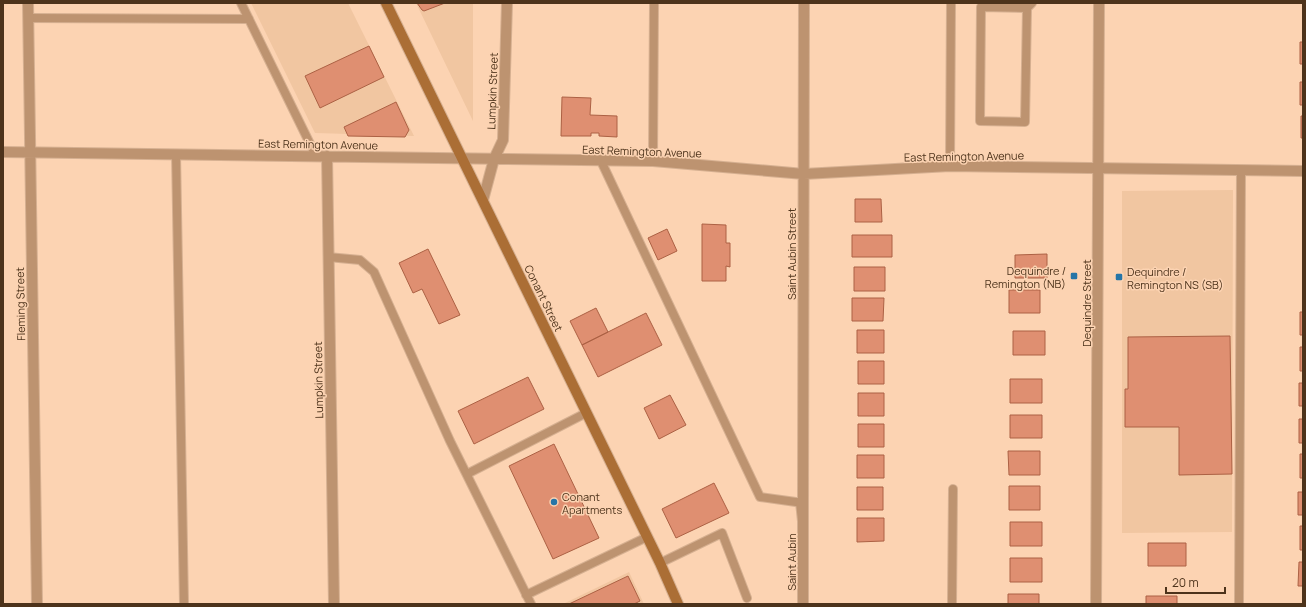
<svg xmlns="http://www.w3.org/2000/svg" width="1306" height="607" font-family="Manrope,sans-serif">
<style>
.built{fill:#f1c6a1}
.building{fill:#df8f71;stroke:#ac6144}
.lines{fill:none;stroke-linecap:round;stroke-linejoin:round}
.service-casing{stroke:#d6b091;stroke-width:10}
.minor-casing{stroke:#d6b091;stroke-width:12}
.tertiary-casing{stroke:#d6b091;stroke-width:12}
.secondary-casing{stroke:#d6b091;stroke-width:12}
.service{stroke:#bd9370;stroke-width:8}
.minor{stroke:#bd9370;stroke-width:10}
.tertiary{stroke:#bd9370;stroke-width:10}
.secondary{stroke:#ab6e35;stroke-width:10}
.poi-dot{fill:#2675a7;stroke:#fcd3b2;stroke-width:1.5}
.labels{text-anchor:middle;dominant-baseline:central;stroke-width:3;stroke-linejoin:round;paint-order:stroke}
.street-label{font-size:11px;fill:#4d331b;stroke:#fcd3b2}
.poi-label{font-size:11px;fill:#4d331b;stroke:#fcd3b2;text-anchor:start}
</style>
<rect width="100%" height="100%" fill="#fcd3b2"/>
<!-- built -->
<path class="built" d="M251 3H348L414 136 315 133Z
M416 3H473V121Z
M1233 190 1232 532 1122 533V191Z
M629 572 644 604H563Z"/>
<!-- building -->
<path class="building" d="M417 3H445L424 11 422 10Z
M1300 42H1303V64H1300Z
M369 46 384 77 320 108 305 76Z
M1300 82H1303V105H1300Z
M562 97 591 98 590 115 617 116V137L599 136V133H591V136H561Z
M396 102 409 130 405 137 348 136 344 127Z
M1301 116H1303V138H1301Z
M855 199H881L882 222H855Z
M702 224 726 225V243H730V267L726 266V281H702Z
M667 229 677 251 658 260 648 238Z
M852 235H892V257H852Z
M428 249 460 315 439 324 422 289 413 293 399 263Z
M1047 254V278H1015V255Z
M854 267H885V291H854Z
M1009 290H1040V313H1009Z
M852 298H884L883 321H852Z
M596 308 608 332 582 345 570 321Z
M1300 312H1303V335H1300Z
M646 313 662 345 598 377 582 345Z
M857 330H884V353H857Z
M1013 331H1045V355H1013Z
M1230 336 1232 474 1179 475V427H1125V389H1128V337Z
M1300 347H1303V371H1300Z
M858 361H884V384H858Z
M528 377 544 409 474 444 458 411Z
M1010 379H1042V403H1010Z
M1299 383H1303V406H1299Z
M858 393H884V416H858Z
M670 395 686 425 659 439 644 408Z
M1010 415H1042V438H1010Z
M1299 419H1303V443H1299Z
M858 424H884V447H858Z
M554 444 599 538 553 559 509 466Z
M1008 451H1040V475H1009Z
M1300 454H1303V478H1300Z
M857 455H884V478H857Z
M714 483 729 513 676 538 662 509Z
M1009 486H1040V510H1009Z
M857 487H883V510H857Z
M1298 492H1303V515H1298Z
M857 518H884V541L857 542Z
M1010 522H1042V546H1010Z
M1300 526H1303V550H1300Z
M1148 543H1186V566H1148Z
M1010 558H1042V582H1010Z
M1299 562H1303V586H1298Z
M628 576 640 601 634 604H569Z
M1008 594H1039V604H1008Z
M1146 596H1177V604H1146Z"/>
<g class="lines">
<!-- service casing -->
<g class="service-casing">
<path id="service" d="M241 3 316 156
M1027 8 981 7 980 121 1025 122 1027 8 1032 3
M28 18 249 19
M176 154 184 604
M601 161 760 497 803 503
M653 161 654 3
M950 166 951 3
M328 257 360 260 374 272 450 441 531 604
M467 474 586 413
M660 563 722 533 747 598
M526 595 647 537
M952 604 953 489
M1239 604 1241 170"/>
</g>
<!-- minor casing -->
<g class="minor-casing">
<path id="minor" d="M28 3 37 604
M3 152 653 161 804 174 950 166 1303 171
M327 156 334 604
M483 200 494 159 503 140 507 3
M803 503V521L801 502 803 503 804 3
M803 604V521"/>
</g>
<!-- tertiary casing -->
<g class="tertiary-casing">
<path id="tertiary" d="M1096 604 1099 3"/>
</g>
<!-- secondary casing -->
<g class="secondary-casing">
<path id="secondary" d="M386 3 660 563 678 604"/>
</g>
<!-- service -->
<use href="#service" class="service"/>
<!-- minor -->
<use href="#minor" class="minor"/>
<!-- tertiary -->
<use href="#tertiary" class="tertiary"/>
<!-- secondary -->
<use href="#secondary" class="secondary"/>
</g>
<!-- markers -->
<g class="poi-dot">
<rect x="1070" y="272" width="8" height="8" rx="2"/>
<rect x="1115" y="273" width="8" height="8" rx="2"/>
<circle cx="554" cy="502" r="4"/>
</g>
<g class="labels">
<!-- street labels -->
<g class="street-label">
<text transform="translate(492 91) rotate(-88)">Lumpkin Street</text>
<text transform="translate(318 144) rotate(1)">East Remington Avenue</text>
<text transform="translate(642 151) rotate(2)">East Remington Avenue</text>
<text transform="translate(964 156) rotate(-1)">East Remington Avenue</text>
<text transform="translate(791 254) rotate(-90)">Saint Aubin Street</text>
<text transform="translate(544 298) rotate(64)">Conant Street</text>
<text transform="translate(1086 303) rotate(-90)">Dequindre Street</text>
<text transform="translate(20 304) rotate(-91)">Fleming Street</text>
<text transform="translate(318 380) rotate(-91)">Lumpkin Street</text>
<text transform="translate(791 562) rotate(-90)">Saint Aubin</text>
</g>
<!-- poi labels -->
<g class="poi-label">
<text x="1066" y="270" text-anchor="end">Dequindre /<tspan x="1066" dy="13">Remington (NB)</tspan></text>
<text x="1127" y="271">Dequindre /<tspan x="1127" dy="13">Remington NS (SB)</tspan></text>
<text x="562" y="496">Conant<tspan x="562" dy="13">Apartments</tspan></text>
</g>
</g>
<!-- border -->
<rect width="1306" height="607" fill="none" stroke="#4d331b" stroke-width="8"/>
<!-- scale -->
<path d="M1166 587v6h59v-6" fill="none" stroke="#4d331b" stroke-width="2"/>
<text x="1172" y="587" font-size="12" fill="#4d331b" stroke="#fcd3b2" stroke-width="3" paint-order="stroke">20 m</text>
</svg>
